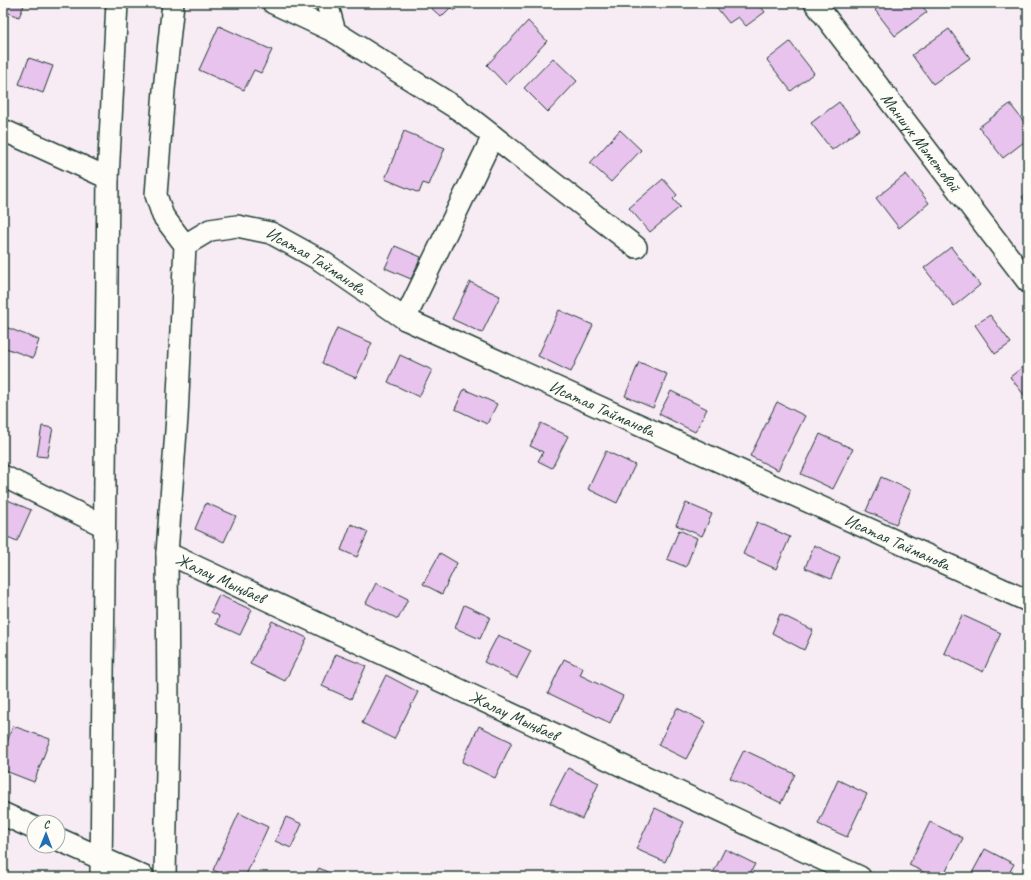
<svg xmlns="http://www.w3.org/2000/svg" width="1031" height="880" font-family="Caveat,sans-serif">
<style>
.building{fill:#e8c3ed;stroke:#1f3d34}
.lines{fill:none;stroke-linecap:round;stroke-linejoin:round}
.minor-casing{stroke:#1f3d34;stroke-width:24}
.tertiary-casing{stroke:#1f3d34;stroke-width:25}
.minor{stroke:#fdfcf7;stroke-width:21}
.tertiary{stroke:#fdfcf7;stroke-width:22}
.labels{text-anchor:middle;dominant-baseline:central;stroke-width:3;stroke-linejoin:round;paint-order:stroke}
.street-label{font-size:17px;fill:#1f3d34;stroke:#fdfcf7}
</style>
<rect width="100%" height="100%" fill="#f7ebf4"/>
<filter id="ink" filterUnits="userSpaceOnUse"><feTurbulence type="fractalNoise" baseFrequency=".025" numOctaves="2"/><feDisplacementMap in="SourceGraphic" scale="8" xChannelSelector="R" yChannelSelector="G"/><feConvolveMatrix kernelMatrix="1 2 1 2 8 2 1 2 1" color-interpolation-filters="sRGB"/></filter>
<g filter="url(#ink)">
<!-- building -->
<path class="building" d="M3 3H25L19 17 3 11Z
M426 3H461L454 11 451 7 441 17Z
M713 3H758L765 12 746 26 738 17 729 23Z
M884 3H920L927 12 895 36 875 10Z
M528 21 547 41 506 85 487 65Z
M219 26 272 50 261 73 254 70 244 90 199 70Z
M949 29 970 58 933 84 912 55Z
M790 42 814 73 791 91 767 60Z
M29 58 53 66 43 93 19 84Z
M553 58 577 81 548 112 524 88Z
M839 102 860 129 832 150 811 123Z
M1010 104 1028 127V139L1003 158 979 127Z
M620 130 641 150 611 182 590 163Z
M404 131 445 148 429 185 423 183 419 193 385 179Z
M906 174 929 203 899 228 876 198Z
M663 179 677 195 673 199 680 207 650 232 629 208Z
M1028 193V206L1022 197Z
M395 246 421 257 411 279 385 268Z
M951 247 980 285 954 306 924 268Z
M470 282 500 296 482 333 452 319Z
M559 310 593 325 571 372 538 356Z
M990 315 1011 343 995 354 975 325Z
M3 326 39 340 33 358 3 347Z
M337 328 372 343 356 378 322 363Z
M400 355 432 370 419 397 388 382Z
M639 362 667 374 653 408 625 396Z
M1028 363V400L1010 377Z
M464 389 497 404 487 424 455 409Z
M671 391 707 409 695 432 659 414Z
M777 402 805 416 778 470 750 456Z
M541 423 568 436 552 468 538 461 543 452 530 446Z
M42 426 53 428 47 457 37 456Z
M820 434 853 449 833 489 801 474Z
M606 451 635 465 617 503 588 489Z
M881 477 911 490 896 524 866 511Z
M3 498 31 510 17 541 5 536 3 541Z
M206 503 236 516 224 542 195 529Z
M686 503 712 514 702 536 676 525Z
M757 522 790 537 776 569 743 554Z
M351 524 368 532 357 557 341 550Z
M679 530 697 538 686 567 667 559Z
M814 545 840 557 831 579 805 568Z
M440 553 457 563 442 594 423 584Z
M376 583 408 599 398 619 366 603Z
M219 595 252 610 240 635 216 624 219 616 211 612Z
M464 605 490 617 480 639 455 628Z
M780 614 813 630 804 650 772 633Z
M962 615 1001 633 983 672 944 653Z
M272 621 307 638 285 681 250 664Z
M498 635 531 651 517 678 484 662Z
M336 654 366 666 351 699 322 686Z
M564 659 583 668 580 675 623 696 610 723 548 693Z
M386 675 418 692 394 739 362 723Z
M677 708 706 722 686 759 658 745Z
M13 726 50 739 34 782 3 770V753Z
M479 726 512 742 495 778 462 762Z
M744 750 795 774 781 803 730 778Z
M568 768 599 783 582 819 550 803Z
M838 780 867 794 847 837 818 824Z
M655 808 684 822 665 862 636 849Z
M239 813 268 827 245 877H228L213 870Z
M286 817 302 824 291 848 275 841Z
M930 822 963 838 943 877H934L909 865Z
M725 849 755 864 748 877H711Z
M985 849 1014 864 1007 877H970Z
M319 868 338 877H314Z"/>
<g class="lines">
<!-- minor casing -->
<g class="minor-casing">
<g id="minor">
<path d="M273 3 335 32 461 111 636 247"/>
<path d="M327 3 335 32"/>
<path id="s1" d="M815 3 1028 282"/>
<path d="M3 130 108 178"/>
<path id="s2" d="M185 245 210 230 237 226 271 233 320 260 405 319 1028 601"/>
<path d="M405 319 493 136"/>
<path d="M3 476 104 526"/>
<path id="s3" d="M167 553 860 877"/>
<path d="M101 877 108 178 117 3"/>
<path d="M165 877 168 716 167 553 177 417 185 245 163 216 156 195 164 90 173 3"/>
</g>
</g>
<!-- tertiary casing -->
<g class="tertiary-casing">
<path id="tertiary" d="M3 814 34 828
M58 839 143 877"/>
</g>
<!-- minor -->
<use href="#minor" class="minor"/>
<!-- tertiary -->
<use href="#tertiary" class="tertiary"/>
</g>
</g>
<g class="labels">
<!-- street labels -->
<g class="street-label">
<text stroke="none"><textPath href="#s1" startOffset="175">Маншүк Мәметовой</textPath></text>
<text stroke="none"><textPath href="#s2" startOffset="144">Исатая Тайманова</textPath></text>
<text stroke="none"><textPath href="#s2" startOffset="467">Исатая Тайманова</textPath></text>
<text stroke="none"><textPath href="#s2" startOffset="791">Исатая Тайманова</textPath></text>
<text stroke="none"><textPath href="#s3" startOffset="59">Жалау Мыңбаев</textPath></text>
<text stroke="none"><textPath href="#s3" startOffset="383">Жалау Мыңбаев</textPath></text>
</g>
</g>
<!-- margin -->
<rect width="1031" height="880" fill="none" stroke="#fdfcf7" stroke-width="16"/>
<rect x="8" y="8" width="1015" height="864" fill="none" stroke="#1f3d34" stroke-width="1.5" filter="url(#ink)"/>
<!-- north arrow -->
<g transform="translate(46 834) rotate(1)"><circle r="19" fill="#fdfcf7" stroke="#a4b0a9"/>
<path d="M0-3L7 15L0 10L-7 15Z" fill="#1f6fb2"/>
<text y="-6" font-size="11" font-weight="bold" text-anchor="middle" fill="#1f3d34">С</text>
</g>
</svg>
